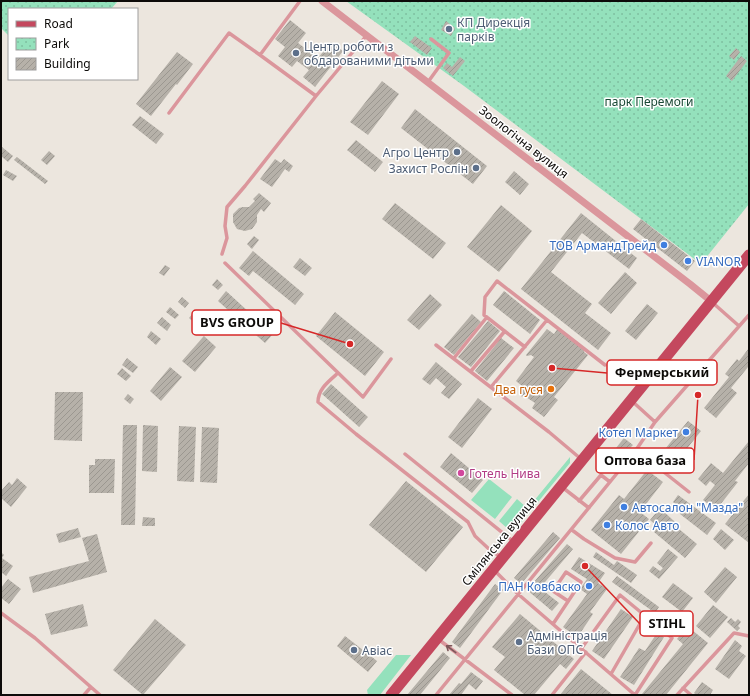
<svg xmlns="http://www.w3.org/2000/svg" width="750" height="696" font-family="'Noto Sans',sans-serif">
<style>
.grass{fill:#94e1bc}
.park{fill:url(#park-dots)}
.building{fill:url(#building-hatch)}
.lines{fill:none;stroke-linecap:round;stroke-linejoin:round}
.service{stroke:#db969c;stroke-width:3.5}
.minor{stroke:#db969c;stroke-width:7}
.primary{stroke:#c4485e;stroke-width:11}
.oneway{stroke:#7e575a}
.service-dot{fill:#5c6f8a;stroke:#fff;stroke-width:1.5}
.shop-dot{fill:#3f7fe0;stroke:#fff;stroke-width:1.5}
.food-dot{fill:#e8710a;stroke:#fff;stroke-width:1.5}
.hotel-dot{fill:#d1479c;stroke:#fff;stroke-width:1.5}
.labels{text-anchor:middle;dominant-baseline:central;stroke-width:3;stroke-linejoin:round;paint-order:stroke}
.service-label{font-size:12px;fill:#4e5e75;stroke:#fff;text-anchor:start}
.park-label{font-size:12px;fill:#1a4936;stroke:#fff}
.street-label{font-size:12px;fill:#0d0b09;stroke:#fff}
.shop-label{font-size:12px;fill:#366cbe;stroke:#fff;text-anchor:end}
.food-label{font-size:12px;fill:#c56008;stroke:#fff;text-anchor:end}
.hotel-label{font-size:12px;fill:#b23c85;stroke:#fff;text-anchor:start}
.leader{fill:none;stroke:#d62828;stroke-width:1.5}
.callout-dot{fill:#d62828;stroke:#fff;stroke-width:1.5}
.callout{fill:#fff;stroke:#d62828;stroke-width:1.5}
.callout-label{font-size:13px;text-anchor:middle;font-weight:bold;fill:#0d0b09}
</style>
<defs>
<pattern id="park-dots" width="8" height="8" patternUnits="userSpaceOnUse"><rect width="8" height="8" fill="#94e1bc"/><path d="M2 2h.1M6 6h.1" fill="none" stroke="#7ec0a0" stroke-width="1.8" stroke-linecap="round"/></pattern>
<pattern id="building-hatch" width="6" height="6" patternUnits="userSpaceOnUse"><rect width="6" height="6" fill="#b6b1a9"/><path d="M-1 1l2-2M0 6l6-6M5 7l2-2" fill="none" stroke="#9b9790"/></pattern>
</defs>
<rect width="100%" height="100%" fill="#ece6de"/>
<!-- grass -->
<path class="grass" d="M570 457V463L515 530H510Z
M489 479 512 497 495 519 471 500Z
M517 499 526 507 508 529 499 521Z
M396 655H411L380 695H368L367 690Z"/>
<!-- park -->
<path class="park" d="M1 1H118L111 9H9V36L1 28Z
M346 1H749V204L701 264 464 86Z"/>
<!-- building -->
<path class="building" d="M290 20 306 33 298 43 318 58 331 42 343 51 315 87 303 77 309 70 297 61 292 67 278 56 285 47 275 39Z
M446 21 455 28 451 36 441 30Z
M415 36 432 48 427 55 410 42Z
M736 48 740 52 734 60 729 56Z
M177 52 193 64 177 85 176 84 151 116 136 104Z
M741 56 747 61 732 81 726 76Z
M460 57 465 61 453 76 443 68 447 63 452 67Z
M382 81 399 94 368 135 350 122Z
M415 109 487 166 473 184 401 128Z
M140 116 164 134 156 144 132 125Z
M356 140 383 162 375 172 347 150Z
M2 147 13 156 8 162 1 156Z
M49 151 55 156 47 165 41 160Z
M17 157 48 181 45 184 14 160Z
M275 159 281 163 284 159 293 166 289 172 285 169 272 187 260 179Z
M6 170 17 176 13 181 3 175Z
M514 171 529 184 520 195 505 182Z
M259 193 271 203 264 212 261 209 257 215V222L252 229 245 231 237 229 233 222V214L239 208 243 207H249L255 201 253 199Z
M395 203 446 243 433 259 382 219Z
M501 205 532 231 499 272 467 247Z
M581 213 637 258 629 269 582 233 551 272 592 304 585 313 611 333 598 350 521 289Z
M641 219 695 261 687 271 633 229Z
M254 236 259 240 252 249 247 244Z
M253 251 304 294 295 305 253 271 249 276 239 268Z
M300 258 312 268 305 276 293 267Z
M165 265 170 268 164 276 159 273Z
M625 272 637 283 611 314 598 303Z
M217 279 223 285 218 290 212 285Z
M226 291 273 334 265 343 218 301Z
M504 291 540 320 530 334 493 305Z
M430 294 442 305 419 330 407 320Z
M182 297 189 303 185 308 178 302Z
M647 304 658 313 636 340 625 331Z
M170 307 179 315 175 319 166 312Z
M335 312 384 352 365 376 316 336Z
M193 313 203 322 199 327 189 318Z
M472 314 481 322 454 355 444 347Z
M162 317 171 325 167 331 157 323Z
M488 321 500 331 471 367 458 357Z
M558 328 585 350 584 352 588 355 554 397 558 400 544 417 532 408 535 403 523 395 522 397 520 393 522 386 516 381 534 357 531 355 527 356 526 355 547 329 554 334Z
M151 331 161 339 156 345 147 337Z
M204 336 216 347 195 372 182 361Z
M501 338 514 348 487 381 475 371Z
M749 348V368L748 367 731 388 737 393 716 418 704 408 729 377 725 374 737 359 739 361Z
M127 358 138 367 133 373 122 365Z
M436 362 462 384 449 399 441 393 446 387 436 378 430 385 422 379Z
M170 367 182 377 161 401 150 391Z
M122 368 131 376 126 381 117 374Z
M331 384 368 417 359 427 322 394Z
M55 392H83L82 441 54 440Z
M128 394 134 399 130 404 124 399Z
M478 398 492 409 462 448 448 437Z
M688 421 701 431 677 461 680 464 673 473 656 460Z
M123 425H137L135 525H121Z
M143 425 158 426 157 472 142 471Z
M179 426 196 427 194 482 177 481Z
M202 427 219 428 217 483 200 482Z
M624 438 633 445 628 450 630 452 618 466 608 458Z
M749 441V463L735 481 738 482 716 510 703 500 715 485 710 481 706 486 698 479 711 463 723 473Z
M451 453 483 480 472 493 440 467Z
M95 459H115L114 493H89V465H95Z
M647 470 663 482 640 512 649 519 621 554 591 530 619 495 624 499Z
M17 478 27 487 11 507 1 498V491L9 482 12 485Z
M406 481 463 527 426 572 369 525Z
M749 494V543L725 524Z
M678 495 716 523 707 535 680 514 683 510 673 502Z
M660 508 675 522 673 524 697 544 685 558 654 532 658 527 650 520Z
M143 517 155 518V526H142Z
M78 528 81 537 59 543 56 534Z
M721 529 734 540 725 550 713 539Z
M553 532 560 538 521 584 514 578Z
M97 534 107 572 33 593 29 577 89 561 82 538Z
M567 544 573 549 540 588 559 603 552 611 527 590Z
M668 549 678 557 659 579 649 571 653 566 660 571 663 568 657 563Z
M1 552 4 555 2 558 13 566 6 576 1 572Z
M596 552 614 565 617 561 637 575 631 583 593 557Z
M579 557 605 573 598 583 607 589 590 612 593 614 581 632 585 635 581 640 563 627 587 594 580 589 587 579 571 569Z
M725 567 737 577 716 603 704 592Z
M617 576 659 607 655 613 612 582Z
M8 579 21 589 9 604 1 598V588Z
M673 583 693 598 682 612 662 597Z
M495 584 503 590 460 648 452 642Z
M83 604 88 626 51 635 45 614Z
M713 605 728 617 710 638 696 626Z
M621 609 633 617 604 659 592 651Z
M520 614 574 659 566 669 560 664 534 695H525L494 670 505 657 492 647Z
M731 618 735 622 738 619 741 622 738 626 740 628 737 631 727 622Z
M155 619 186 645 143 695 113 670Z
M687 626 708 643 666 695H643L642 694 683 644 677 639Z
M657 633 664 637 634 685 620 677 639 648 645 651Z
M345 636 377 661 368 672 337 646Z
M735 640 742 646 739 651 746 656 729 679 715 669Z
M443 652 450 658 420 695H407Z
M581 669 613 695H560Z
M471 672 483 681 476 690 469 684 461 695H449L459 683 461 684Z
M702 682 713 690 710 695H696L694 693Z"/>
<g class="lines">
<!-- service -->
<path class="service" d="M260 55 316 96
M428 82 449 53 431 39
M169 113 229 33 260 55 300 1
M222 254 227 238 225 226 227 207 245 186 316 96 367 35
M225 263 363 397 391 359
M713 303 739 326
M436 345 549 432 581 459
M525 347 484 315 485 297 497 281 605 365
M454 358 487 317
M471 371 505 331
M338 373C329 381 318 389 318 402L356 434 468 522 475 536 490 550 501 557
M491 387 547 320
M655 422 749 315
M636 450 689 492
M405 454 514 542
M562 487 589 508
M579 501 601 475 610 482
M572 530 584 539 615 558 635 562 651 543
M494 570 518 594 635 695
M1 613 35 638 100 695
M553 624 581 582 566 572 553 591 568 601
M438 639 512 695
M581 649 620 595 672 638 635 695
M611 674 645 615
M683 688 691 695
M84 695 91 687
M436 695 636 450 655 422 633 402
M552 695 586 652
M677 695 734 633 749 636"/>
<!-- minor -->
<path class="minor" d="M322 1 690 284 711 301"/>
<!-- primary -->
<path class="primary" d="M391 695 749 255"/>
</g>
<!-- one-way arrows -->
<defs><path id="oneway-shaft" d="M-6 0H5M1.5-3L5.5 0L1.5 3" fill="none" stroke-width="1.6" stroke-linecap="round" stroke-linejoin="round"/></defs>
<use class="oneway" href="#oneway-shaft" transform="translate(451 649) rotate(-143)"/>
<!-- markers -->
<g class="service-dot">
<circle cx="449" cy="29" r="4"/>
<circle cx="296" cy="53" r="4"/>
<circle cx="457" cy="152" r="4"/>
<circle cx="476" cy="168" r="4"/>
<circle cx="519" cy="642" r="4"/>
<circle cx="354" cy="650" r="4"/>
</g>
<g class="shop-dot">
<circle cx="664" cy="245" r="4"/>
<circle cx="688" cy="261" r="4"/>
<circle cx="686" cy="432" r="4"/>
<circle cx="624" cy="507" r="4"/>
<circle cx="607" cy="525" r="4"/>
<circle cx="589" cy="586" r="4"/>
</g>
<circle class="food-dot" cx="551" cy="389" r="4"/>
<circle class="hotel-dot" cx="461" cy="473" r="4"/>
<g class="labels">
<!-- service labels -->
<g class="service-label">
<text x="457" y="22">КП Дирекція<tspan x="457" dy="14">парків</tspan></text>
<text x="304" y="46">Центр роботи з<tspan x="304" dy="14">обдарованими дітьми</tspan></text>
<text x="449" y="152" text-anchor="end">Агро Центр</text>
<text x="468" y="168" text-anchor="end">Захист Рослін</text>
<text x="527" y="635">Адміністрація<tspan x="527" dy="14">Бази ОПС</tspan></text>
<text x="362" y="650">Авіас</text>
</g>
<!-- park labels -->
<g class="park-label">
<text x="649" y="101">парк Перемоги</text>
</g>
<!-- street labels -->
<g class="street-label">
<text transform="translate(524 142) rotate(38)">Зоологічна вулиця</text>
<text transform="translate(499 541) rotate(-51)">Смілянська вулиця</text>
</g>
<!-- shop labels -->
<g class="shop-label">
<text x="656" y="245">ТОВ АрмандТрейд</text>
<text x="696" y="261" text-anchor="start">VIANOR</text>
<text x="678" y="432">Котел Маркет</text>
<text x="632" y="507" text-anchor="start">Автосалон "Мазда"</text>
<text x="615" y="525" text-anchor="start">Колос Авто</text>
<text x="581" y="586">ПАН Ковбаско</text>
</g>
<!-- food labels -->
<g class="food-label">
<text x="543" y="389">Два гуся</text>
</g>
<!-- hotel labels -->
<g class="hotel-label">
<text x="469" y="473">Готель Нива</text>
</g>
</g>
<!-- callouts -->
<path class="leader" d="M350 344L281 323M552 368L607 373M698 395L694 460M585 566L640 624"/>
<g class="callout-dot">
<circle cx="350" cy="344" r="4"/>
<circle cx="552" cy="368" r="4"/>
<circle cx="698" cy="395" r="4"/>
<circle cx="585" cy="566" r="4"/>
</g>
<g class="callout">
<rect x="192" y="310" width="89" height="25" rx="4"/>
<rect x="607" y="360" width="110" height="25" rx="4"/>
<rect x="596" y="448" width="98" height="25" rx="4"/>
<rect x="640" y="611" width="53" height="25" rx="4"/>
</g>
<g class="callout-label">
<text x="237" y="327">BVS GROUP</text>
<text x="662" y="377">Фермерський</text>
<text x="645" y="465">Оптова база</text>
<text x="667" y="628">STIHL</text>
</g>
<!-- border -->
<rect width="750" height="696" fill="none" stroke="#0d0b09" stroke-width="4"/>
<!-- legend -->
<rect x="8" y="8" width="130" height="72" fill="#ffffff" stroke="#9e9d9d"/>
<rect x="16" y="21" width="20" height="6" fill="#c4485e" stroke="#9e9d9d"/>
<text x="44" y="28" font-size="12" fill="#0d0b09">Road</text>
<rect x="16" y="38" width="20" height="12" fill="url(#park-dots)" stroke="#9e9d9d"/>
<text x="44" y="48" font-size="12" fill="#0d0b09">Park</text>
<rect x="16" y="58" width="20" height="12" fill="url(#building-hatch)" stroke="#9e9d9d"/>
<text x="44" y="68" font-size="12" fill="#0d0b09">Building</text>
</svg>
